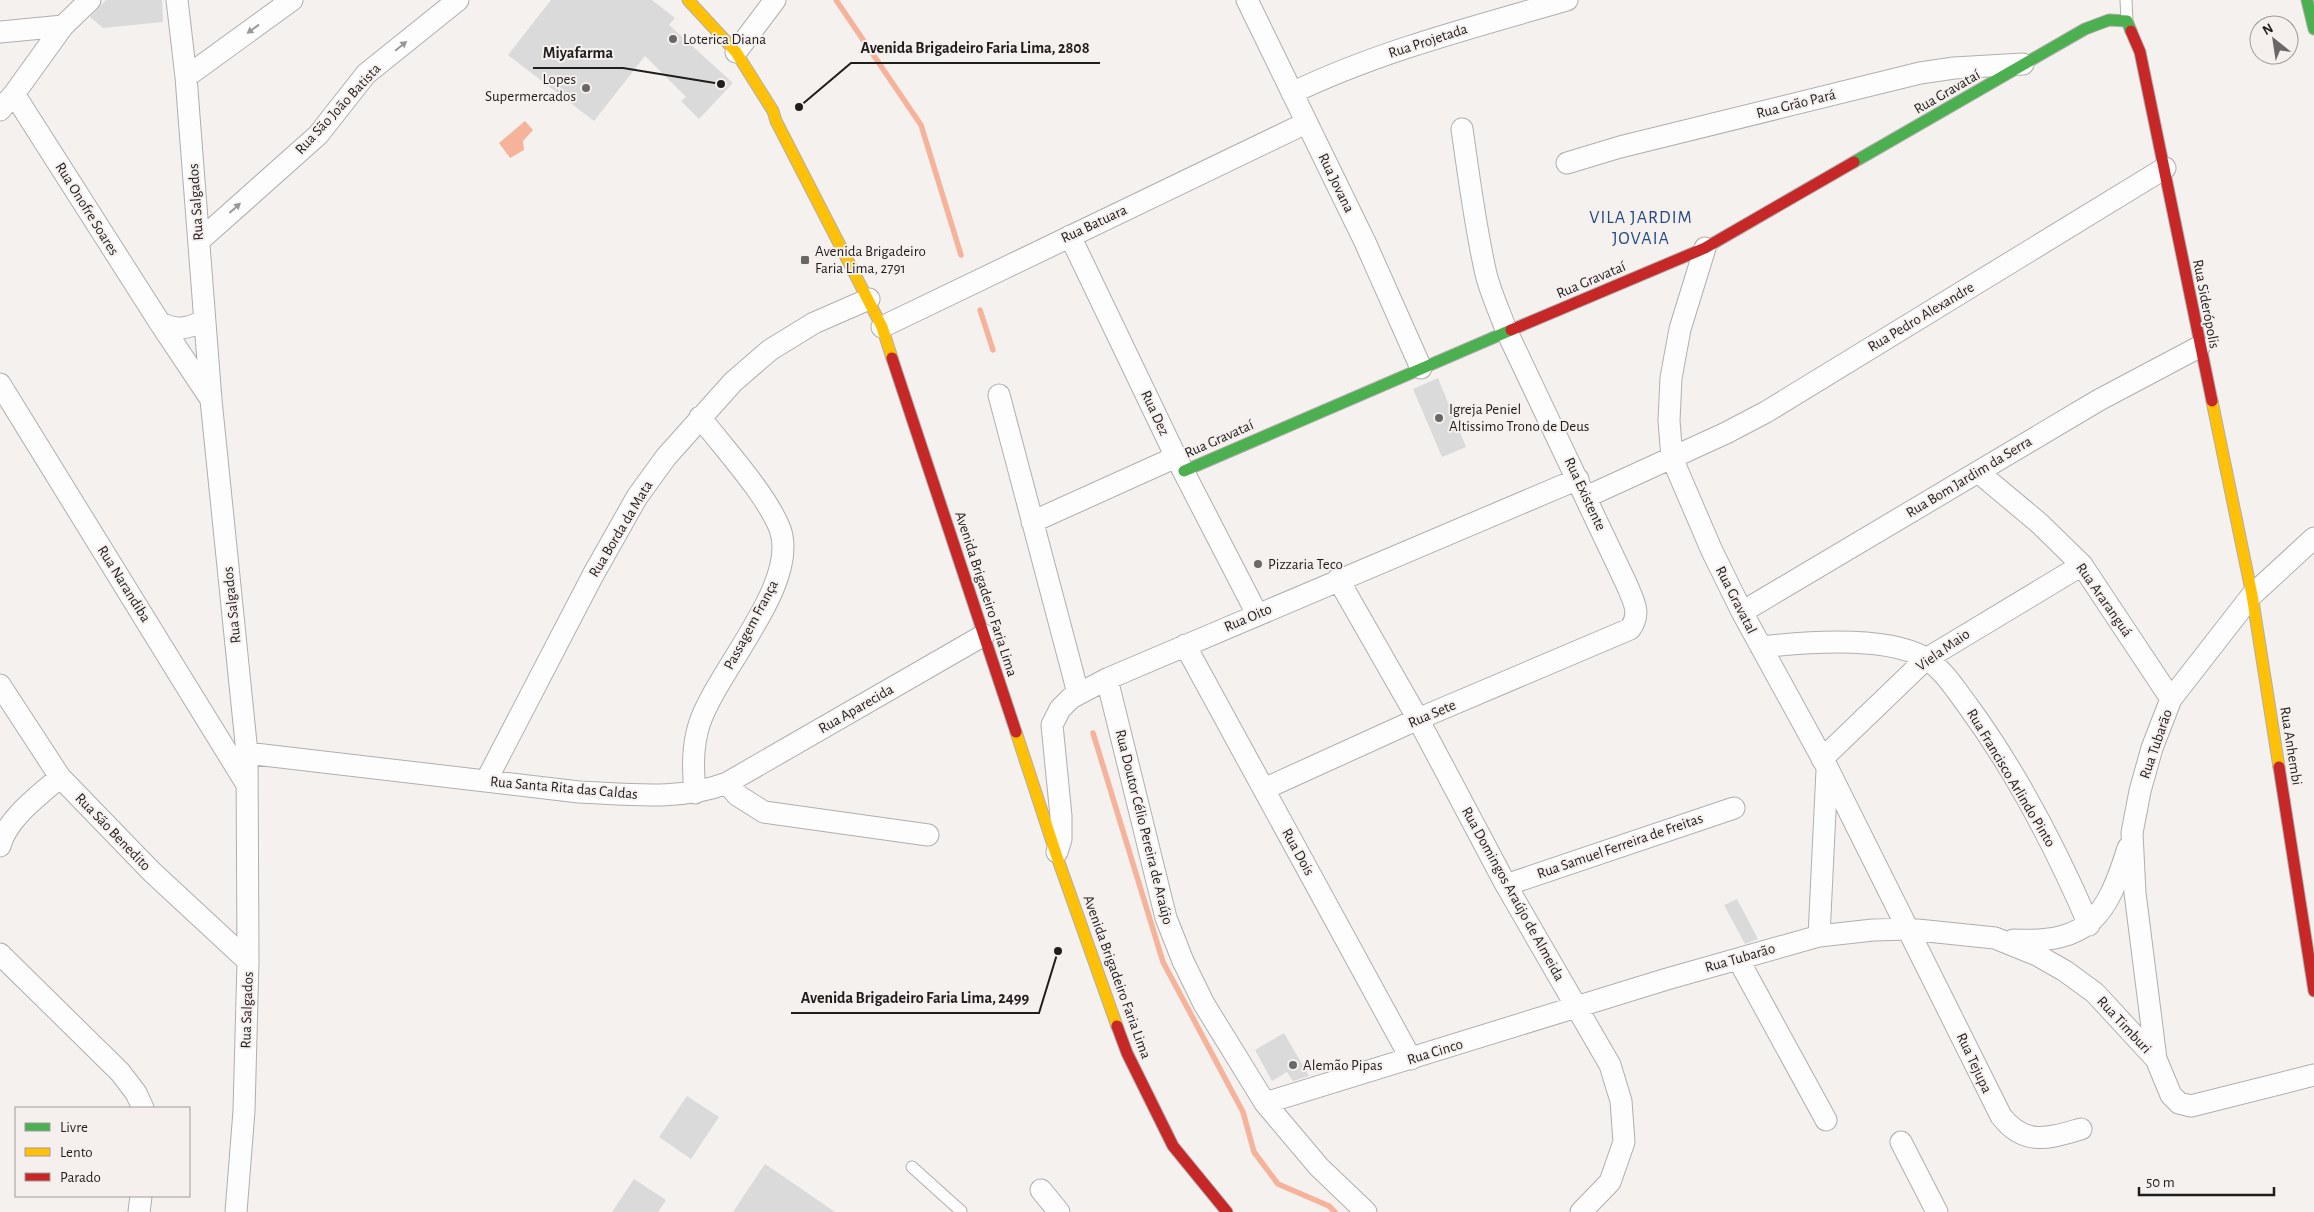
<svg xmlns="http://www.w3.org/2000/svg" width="2314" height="1212" font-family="'Alegreya Sans',sans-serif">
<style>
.water{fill:#f5b39c}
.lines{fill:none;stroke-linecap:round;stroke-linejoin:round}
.stream{stroke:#f5b39c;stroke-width:5.5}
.building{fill:#dbdada}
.lane-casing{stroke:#b1aeae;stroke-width:13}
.street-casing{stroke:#b1aeae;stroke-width:23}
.fast-casing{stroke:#b1aeae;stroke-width:13}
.slow-casing{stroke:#b1aeae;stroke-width:13}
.jam-casing{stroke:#b1aeae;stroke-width:13}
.lane{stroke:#fdfdfd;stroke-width:11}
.street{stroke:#fdfdfd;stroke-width:21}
.fast{stroke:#4caf50;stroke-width:11}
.slow{stroke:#ffc107;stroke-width:11}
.jam{stroke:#c62828;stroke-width:11}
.oneway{fill:#9a9998}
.poi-dot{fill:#6a6866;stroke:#f5f0ee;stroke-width:2}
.labels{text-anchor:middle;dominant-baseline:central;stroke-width:4;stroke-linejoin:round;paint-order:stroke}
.poi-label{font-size:15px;fill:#201e1d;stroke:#f5f0ee;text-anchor:start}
.street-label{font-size:15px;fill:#201e1d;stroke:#f5f0ee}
.quarter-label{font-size:18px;letter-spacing:1px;fill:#244a7f;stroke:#f5f0ee}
.leader{fill:none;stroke:#201e1d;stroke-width:2}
.callout-dot{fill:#201e1d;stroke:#f5f0ee;stroke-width:2}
.callout-label{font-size:16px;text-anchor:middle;font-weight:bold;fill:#201e1d;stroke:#f5f0ee;stroke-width:4;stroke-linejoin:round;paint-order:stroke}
</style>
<rect width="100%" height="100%" fill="#f4f1ef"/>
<!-- water -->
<path class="water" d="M525 121 533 130 523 141 524 150 510 158 499 143Z"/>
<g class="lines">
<!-- stream -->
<path class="stream" d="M836 0 921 125 961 255
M980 310 993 350
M1093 733 1163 962 1243 1112 1254 1152 1278 1184 1329 1206 1335 1212"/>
</g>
<!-- building -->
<path class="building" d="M106 0H162L163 22 103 28 90 17Z
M551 0H652L675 18 669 25 733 83 699 119 681 101 686 97 645 56 594 121 508 55Z
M1438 378 1466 447 1442 457 1413 389Z
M1737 899 1758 939 1745 944 1724 905Z
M1284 1033 1309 1076 1293 1081 1287 1072 1272 1081 1255 1050Z
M687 1096 719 1117 691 1159 659 1137Z
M765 1164 806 1192 835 1212H733Z
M634 1179 666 1200 658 1212H612Z"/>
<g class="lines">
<!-- lane casing -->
<g class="lane-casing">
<path id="lane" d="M2126 0 2127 21
M912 1167 961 1211"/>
</g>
<!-- street casing -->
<g class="street-casing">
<path id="street" d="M177 0 186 77 211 400 247 753 248 961 244 1111 236 1212
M1247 0 1365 242 1421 368
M0 32 63 26
M736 52 775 0
M186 77 292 0
M1292 93C1379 51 1474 27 1567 0
M14 94 160 323 210 398
M0 110 14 94 63 26 90 0
M1567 163 1620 147 1920 73 1954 68 2023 64
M1070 236 1176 457 1257 614
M199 241 318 135 366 74 458 0
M1705 248 1680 329 1671 378 1669 421 1672 458 1712 551 1742 612 1827 767 2001 1116C2025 1147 2049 1138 2081 1129
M160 323C179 331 185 329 204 321
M882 327 1306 123
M0 384 246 783
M999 395 1078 693
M1978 472 2039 523 2082 565 2171 699
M1586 497 1726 433 1766 412 2165 168
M1032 522 1176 457
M2314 538 2252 595 2171 699 2152 748 2140 791 2132 833 2135 893 2156 1059 2171 1095 2179 1103 2191 1106 2314 1075
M1338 579 1418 719 1506 885 1610 1065 1621 1101 1624 1142 1610 1182 1581 1212
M1742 612 2099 400 2199 347
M1185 645 1411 1059
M1761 647C1805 642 1886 635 1925 658 1943 669 1956 690 1968 706 2017 773 2056 848 2089 925
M1107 679 1166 918 1183 961 1204 1004 1265 1103 1319 1167 1366 1212
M0 685 60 777 152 872 248 961
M247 753 579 792C628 794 681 801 727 783L737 795 764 812 928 835
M1822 759 1926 659 2082 565
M486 781 593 575 637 497 666 457 733 382 770 350 814 323 869 299
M727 783 984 635
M1264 789 1418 719 1630 629C1642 613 1633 600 1626 583L1507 332C1500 313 1491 294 1486 274 1475 226 1469 177 1462 129
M695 793C693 770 692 748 699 725 716 671 800 584 780 529 767 495 723 447 700 417
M0 846C7 818 39 796 60 777
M1057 852 1061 839V816L1052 725 1060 709 1071 698 1107 679 1578 479
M1506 885 1734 808
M1819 936 1827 770
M2013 940C2089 944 2107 916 2128 848
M0 954 120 1072 136 1093 143 1108
M1738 959 1826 1120
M1265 1103 1667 979 1819 936 1873 930 1908 929 1995 938 2037 955 2065 971 2095 993 2156 1059
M1901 1142 1937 1212
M1041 1190 1059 1212
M139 1212 141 1196"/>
</g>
<!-- fast casing -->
<g class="fast-casing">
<path id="fast" d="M2307 0 2314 29
M1854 162 2085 29 2109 20 2127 21 2131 31
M1184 471 1511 330"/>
</g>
<!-- slow casing -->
<g class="slow-casing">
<path id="slow" d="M688 0 736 52 773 111 776 121 882 327 892 358
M2212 401 2252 595 2279 767
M1016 732 1056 854 1117 1026"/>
</g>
<!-- jam casing -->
<g class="jam-casing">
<path id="jam" d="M2131 31 2140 52 2212 401
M1511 330 1705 248 1854 162
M892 358 1016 732
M2279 767 2314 991
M1117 1026 1127 1053 1173 1146 1227 1212"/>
</g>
<!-- lane -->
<use href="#lane" class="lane"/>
<!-- street -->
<use href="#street" class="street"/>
<!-- fast -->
<use href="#fast" class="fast"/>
<!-- slow -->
<use href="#slow" class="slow"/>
<!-- jam -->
<use href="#jam" class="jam"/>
</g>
<!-- one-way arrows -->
<defs><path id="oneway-solid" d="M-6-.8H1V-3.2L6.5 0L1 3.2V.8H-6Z" transform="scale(1.25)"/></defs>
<g class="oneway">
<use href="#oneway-solid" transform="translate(253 29) rotate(144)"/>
<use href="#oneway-solid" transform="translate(401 46) rotate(-39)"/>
<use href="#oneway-solid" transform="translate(235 208) rotate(-42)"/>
</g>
<!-- markers -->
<g class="poi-dot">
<circle cx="673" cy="39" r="5"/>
<circle cx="586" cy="88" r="5"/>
<rect x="800" y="255" width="10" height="10" rx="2.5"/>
<circle cx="1439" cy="418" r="5"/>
<circle cx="1258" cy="564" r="5"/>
<circle cx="1293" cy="1065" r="5"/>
</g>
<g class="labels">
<!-- poi labels -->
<g class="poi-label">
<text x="683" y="39">Loterica Diana</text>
<text x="576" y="79" text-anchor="end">Lopes<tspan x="576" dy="17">Supermercados</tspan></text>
<text x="815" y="251">Avenida Brigadeiro<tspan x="815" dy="17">Faria Lima, 2791</tspan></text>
<text x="1449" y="409">Igreja Peniel<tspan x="1449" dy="17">Altissimo Trono de Deus</tspan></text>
<text x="1268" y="564">Pizzaria Teco</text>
<text x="1303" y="1065">Alemão Pipas</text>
</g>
<!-- street labels -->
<g class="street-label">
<text transform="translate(1428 41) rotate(-18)">Rua Projetada</text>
<text transform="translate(1947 92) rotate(-30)">Rua Gravataí</text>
<text transform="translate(1796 104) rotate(-14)">Rua Grão Pará</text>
<text transform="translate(338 109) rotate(-47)">Rua São João Batista</text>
<text transform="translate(1336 183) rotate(64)">Rua Jovana</text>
<text transform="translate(196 202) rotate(-94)">Rua Salgados</text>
<text transform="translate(87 209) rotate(58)">Rua Onofre Soares</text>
<text transform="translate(1094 224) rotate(-25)">Rua Batuara</text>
<text transform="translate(1591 280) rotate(-23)">Rua Gravataí</text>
<text transform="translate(2206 304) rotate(79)">Rua Siderópolis</text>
<text transform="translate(1921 317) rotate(-31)">Rua Pedro Alexandre</text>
<text transform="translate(1155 413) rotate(65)">Rua Dez</text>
<text transform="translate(1219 439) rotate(-24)">Rua Gravataí</text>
<text transform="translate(1969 477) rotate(-31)">Rua Bom Jardim da Serra</text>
<text transform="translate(1585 494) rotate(65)">Rua Existente</text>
<text transform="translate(621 529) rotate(-59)">Rua Borda da Mata</text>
<text transform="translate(124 584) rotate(58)">Rua Narandiba</text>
<text transform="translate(986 594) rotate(72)">Avenida Brigadeiro Faria Lima</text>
<text transform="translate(1736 600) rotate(63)">Rua Gravatal</text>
<text transform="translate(2104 600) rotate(55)">Rua Araranguá</text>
<text transform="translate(232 605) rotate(-96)">Rua Salgados</text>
<text transform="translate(1248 618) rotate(-23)">Rua Oito</text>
<text transform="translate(751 625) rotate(-62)">Passagem França</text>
<text transform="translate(1943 650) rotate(-35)">Viela Maio</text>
<text transform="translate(856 709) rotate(-30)">Rua Aparecida</text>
<text transform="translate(1432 714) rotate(-23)">Rua Sete</text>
<text transform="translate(2156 744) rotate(-71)">Rua Tubarão</text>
<text transform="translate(2291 746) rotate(81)">Rua Anhembi</text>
<text transform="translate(2011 778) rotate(59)">Rua Francisco Arlindo Pinto</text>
<text transform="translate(564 788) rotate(5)">Rua Santa Rita das Caldas</text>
<text transform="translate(1144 827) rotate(76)">Rua Doutor Célio Pereira de Araújo</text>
<text transform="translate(113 832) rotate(46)">Rua São Benedito</text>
<text transform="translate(1620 846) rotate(-19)">Rua Samuel Ferreira de Freitas</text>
<text transform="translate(1298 852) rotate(61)">Rua Dois</text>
<text transform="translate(1513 894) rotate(61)">Rua Domingos Araújo de Almeida</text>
<text transform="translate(1740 958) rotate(-16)">Rua Tubarão</text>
<text transform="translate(1117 977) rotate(70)">Avenida Brigadeiro Faria Lima</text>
<text transform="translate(247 1010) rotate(-88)">Rua Salgados</text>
<text transform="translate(2124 1025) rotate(47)">Rua Timburi</text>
<text transform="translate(1435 1052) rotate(-17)">Rua Cinco</text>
<text transform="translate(1974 1063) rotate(65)">Rua Tejupa</text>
</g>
<!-- quarter labels -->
<g class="quarter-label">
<text x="1641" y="218">VILA JARDIM<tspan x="1641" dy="21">JOVAIA</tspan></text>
</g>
</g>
<!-- callouts -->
<path class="leader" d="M799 107L851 63H1100M721 84L623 68H533M1058 951L1039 1013H791"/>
<g class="callout-dot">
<circle cx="799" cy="107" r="5"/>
<circle cx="721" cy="84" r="5"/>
<circle cx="1058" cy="951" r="5"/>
</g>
<g class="callout-label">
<text x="975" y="53">Avenida Brigadeiro Faria Lima, 2808</text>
<text x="578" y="58">Miyafarma</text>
<text x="915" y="1003">Avenida Brigadeiro Faria Lima, 2499</text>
</g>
<!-- legend -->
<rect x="15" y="1107" width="175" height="90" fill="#f5f0ee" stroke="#a09c9a"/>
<rect x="25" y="1123" width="25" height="8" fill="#4caf50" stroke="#a09c9a"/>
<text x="60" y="1132" font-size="15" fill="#201e1d">Livre</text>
<rect x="25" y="1148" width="25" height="8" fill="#ffc107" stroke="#a09c9a"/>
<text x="60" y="1157" font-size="15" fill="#201e1d">Lento</text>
<rect x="25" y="1173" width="25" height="8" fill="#c62828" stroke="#a09c9a"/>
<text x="60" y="1182" font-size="15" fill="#201e1d">Parado</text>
<!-- north arrow -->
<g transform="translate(2274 40) rotate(330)"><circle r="24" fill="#f5f0ee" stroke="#a09c9a"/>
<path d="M0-4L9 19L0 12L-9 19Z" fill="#6a6866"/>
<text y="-8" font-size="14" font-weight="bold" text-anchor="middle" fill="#201e1d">N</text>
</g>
<!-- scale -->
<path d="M2139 1187v8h135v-8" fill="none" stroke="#201e1d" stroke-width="2.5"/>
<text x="2146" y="1187" font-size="15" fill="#201e1d" stroke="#f5f0ee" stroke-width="4" paint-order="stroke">50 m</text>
</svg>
